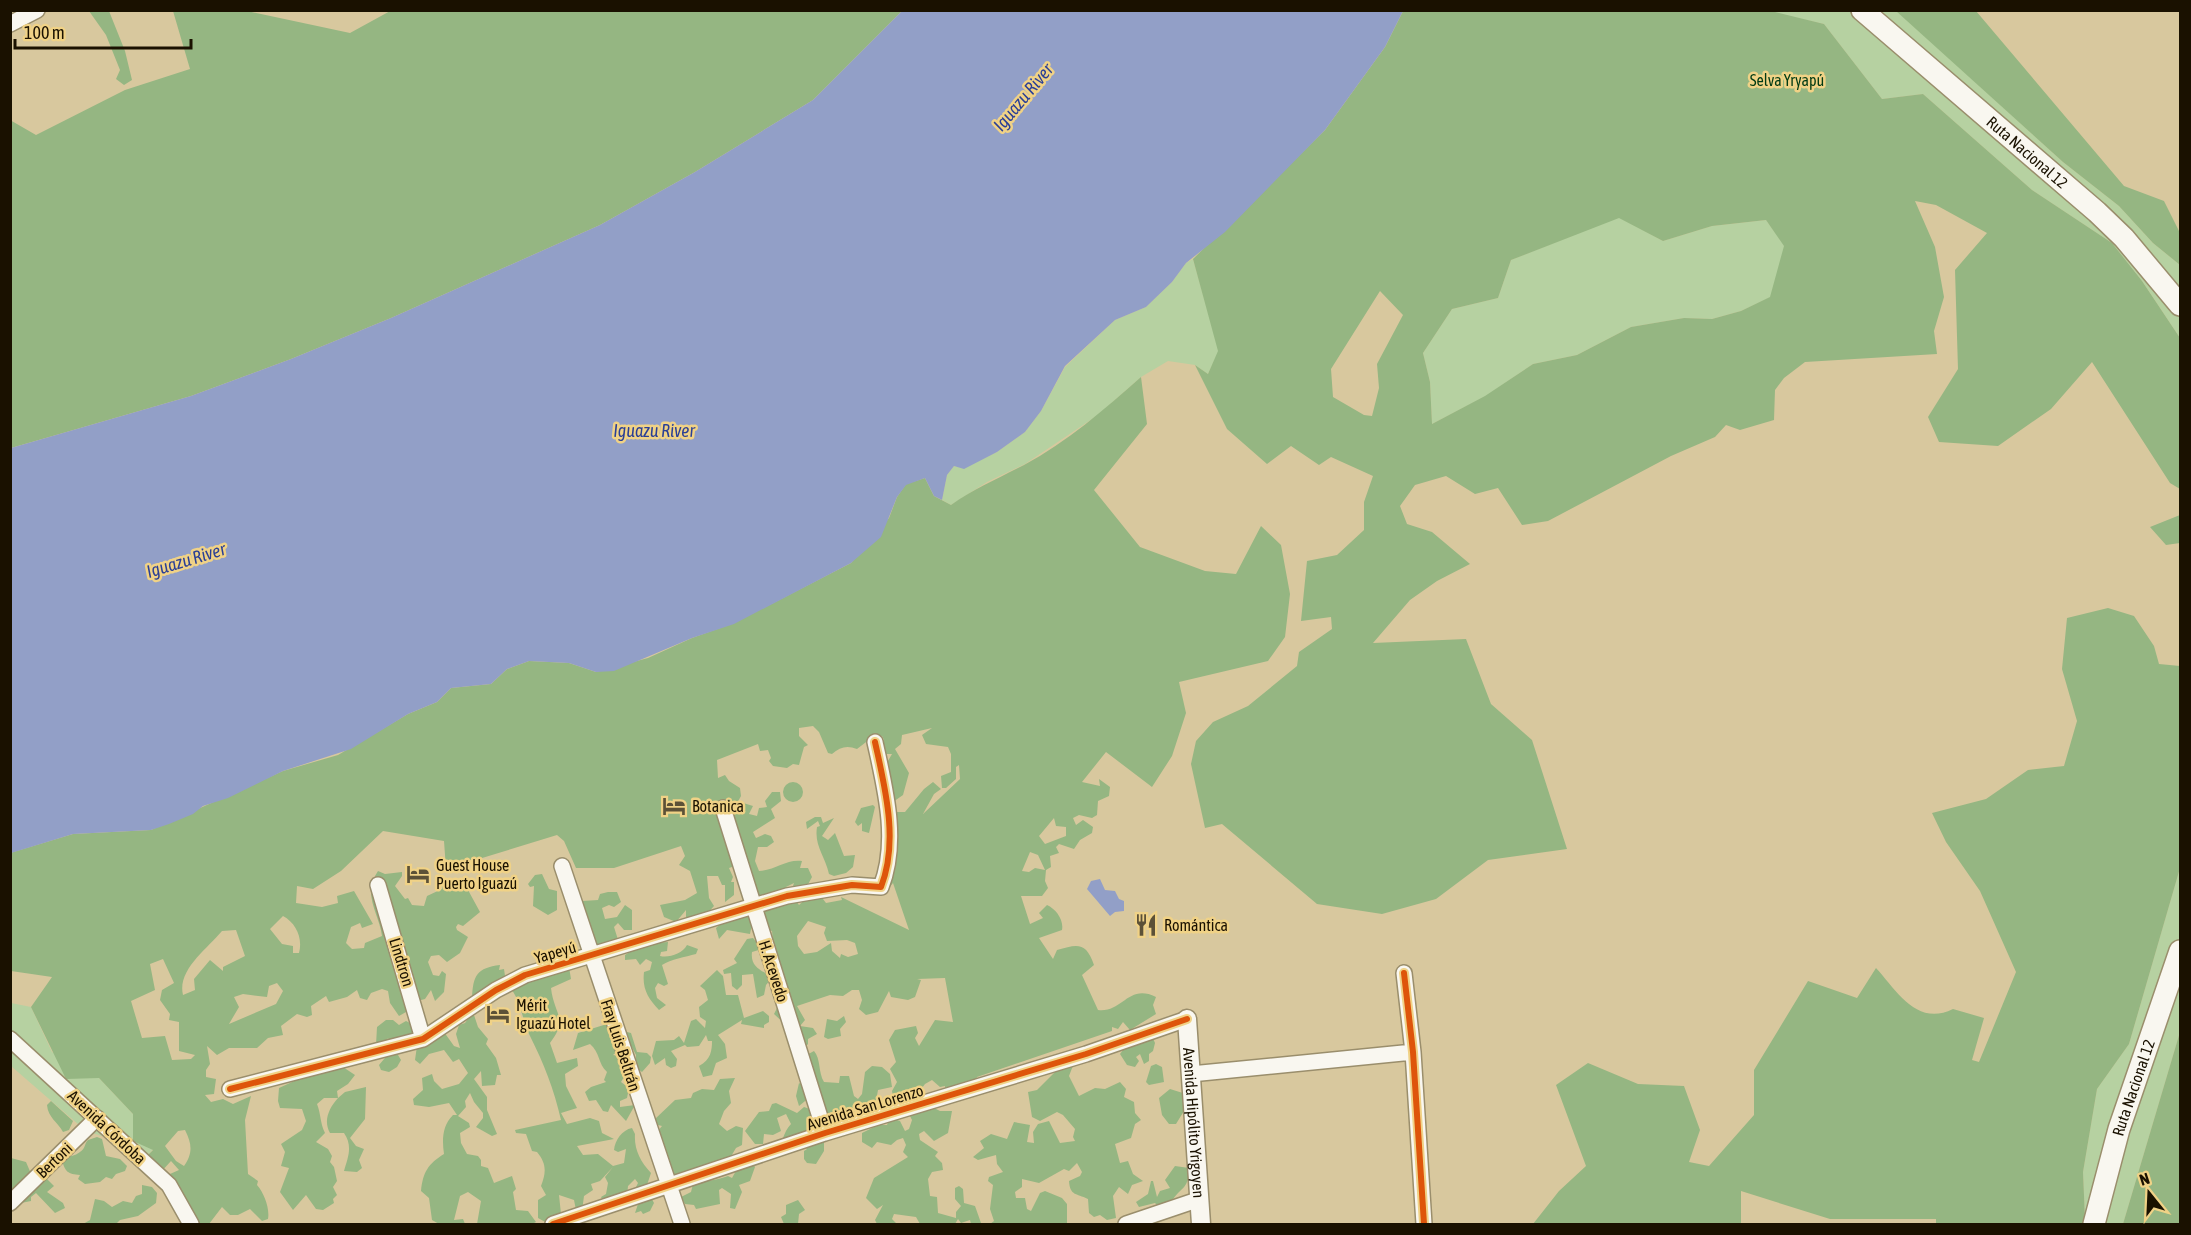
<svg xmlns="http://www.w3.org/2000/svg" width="2191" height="1235" font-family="'Asap Condensed',sans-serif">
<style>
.green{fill:#b6d1a1}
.forest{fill:#95b682;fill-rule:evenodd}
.water{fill:#929fc7}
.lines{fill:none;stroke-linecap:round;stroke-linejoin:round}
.minor-casing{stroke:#9a8e6c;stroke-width:18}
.major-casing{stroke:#9a8e6c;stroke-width:21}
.highway-casing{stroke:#9a8e6c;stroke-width:24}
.minor{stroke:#f9f7f0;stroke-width:15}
.major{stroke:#f9f7f0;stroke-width:18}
.highway{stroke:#f9f7f0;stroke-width:21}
.cycleway-casing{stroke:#f0d286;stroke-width:10}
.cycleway{stroke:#de550b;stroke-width:6}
.labels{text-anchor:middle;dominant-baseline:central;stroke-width:5;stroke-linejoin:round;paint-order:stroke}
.park-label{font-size:16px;fill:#013a13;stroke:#f0d286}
.street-label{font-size:16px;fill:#1a1100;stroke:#f0d286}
.poi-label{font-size:16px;fill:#1a1100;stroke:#f0d286;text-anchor:start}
.water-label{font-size:18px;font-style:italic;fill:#2a3f96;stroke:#f0d286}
</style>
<rect width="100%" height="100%" fill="#d8c89e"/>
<!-- green -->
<path class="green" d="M1896 10 2063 162 2119 206 2153 243 2180 265V338L2142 281 2112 243 2032 190 1923 94 1882 99 1824 24 1767 11Z
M1619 217 1663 241 1712 226 1766 220 1785 246 1771 297 1741 311 1712 319 1684 318 1631 327 1577 355 1533 364 1486 396 1432 424 1430 382 1423 353 1452 309 1498 298 1511 260Z
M1193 259 1219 351 1208 374 1195 365 1168 361 1141 377 1098 415 1025 464 987 482 951 505 942 500 947 475 954 466 964 468 997 452 1025 432 1041 411 1065 367 1115 320 1146 307 1172 282 1186 263Z
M2180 868V1032L2123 1224H2083L2085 1218 2083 1172 2097 1089 2129 1044Z
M11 1003 31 1007 52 1052 99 1078 133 1114 153 1149 139 1166 105 1137 86 1131 11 1066Z"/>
<!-- forest -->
<path class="forest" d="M392 10 902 11 813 100 695 172 600 225 391 318 291 359 191 396 11 448 10 120 36 135 125 90 190 69 173 11H247L350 33Z
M1767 10 1824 24 1882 99 1923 94 2032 190 2112 243 2142 281 2180 338V489L2170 483 2092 362 2051 409 1998 446 1939 442 1928 417 1958 369 1955 270 1987 233 1936 205 1915 201 1935 247 1944 297 1934 331 1937 354 1805 362 1784 378 1775 390 1774 420 1740 430 1726 425 1715 437 1671 456 1548 521 1522 525 1498 488 1475 494 1446 476 1415 485 1400 506 1407 524 1432 532 1470 564 1437 581 1410 600 1373 643 1466 639 1491 704 1532 740 1567 849 1488 860 1436 899 1382 914 1317 904 1222 824 1205 828 1191 764 1196 741 1213 722 1248 706 1297 666 1299 652 1332 629 1331 617 1301 621 1307 561 1337 555 1364 530V502L1373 476 1331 457 1319 465 1291 446 1267 464 1227 429 1195 365 1208 374 1218 351 1193 259 1325 130 1385 47 1403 11ZM1619 218 1663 241 1712 226 1766 220 1784 246 1770 297 1741 311 1712 319 1684 318 1631 327 1577 355 1533 364 1485 396 1432 424 1430 382 1423 353 1452 309 1498 298 1511 260ZM1380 291 1403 315 1377 364 1379 388 1372 416 1364 415 1333 397 1331 369Z
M89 11H109L125 51 132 80 124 85 116 79 120 70 106 35Z
M1896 11H1976L2124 186 2164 201 2180 233V265L2153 243 2119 206 2063 162Z
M1141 377 1147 424 1094 490 1140 547 1205 571 1236 574 1261 526 1281 545 1290 594 1285 637 1268 661 1179 682 1186 713 1172 756 1152 787 1106 752 1082 782 1100 786 1099 779 1110 787 1109 796 1098 801 1097 815 1092 818 1079 815 1073 818 1076 825 1083 820 1093 827 1092 833 1080 840 1074 849 1059 844 1056 847 1059 853 1050 856 1051 867 1046 870 1045 881 1048 888 1042 896H1021L1030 924 1043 918 1039 913 1047 905C1056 909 1064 920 1062 930L1039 938 1053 959 1057 950C1078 944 1086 942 1094 965L1082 975 1098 1010C1123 1013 1128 983 1156 997L1153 1005 1156 1014 1130 1030 1123 1022 1118 1029 1112 1027V1031L977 1077 976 1080 950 1087V1091H945V1086L940 1087 932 1080 925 1084 918 1093H915L913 1101 902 1102 895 1097 894 1101 892 1091 897 1082 890 1069 896 1062 889 1040 895 1030 916 1026 918 1033 915 1038 919 1046 935 1020 953 1022 945 978 917 979 921 980 915 997 908 1000 891 997 889 991 878 1012 866 1015 859 1009 862 1000 859 990H852L843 996 830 995 797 1006 805 1020 800 1026 813 1028 817 1034 808 1039V1044L800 1053 793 1039H786L789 1028 774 1014 779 1004 772 931 764 929 741 894 740 889 744 885 735 866 729 868 733 877 731 882H734V895L725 902V885H722L718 876H707L709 898 714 906 705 916 686 919V910L676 922 664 917 660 905 685 900 697 893 690 871 679 865 685 856 681 846 614 868H576L564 841 557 835 446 869 444 841 383 831 341 871 313 889 297 886 296 903 322 907 338 903 337 896 354 891 373 924 362 928 360 923 351 927 346 943 352 949 364 948 365 943 382 936C380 920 371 907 371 891L378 885 375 876 378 871 385 874 402 872V876L395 886 405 899 408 898 412 905 424 906 427 896 442 889V883L457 886 462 879 480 912 463 926 458 924 456 927 457 930 468 937 460 953 447 962 439 955 431 956 428 962 433 975 439 976 442 971 446 974 444 992 435 1001 431 990 425 999 405 1004 406 1012 399 1016 390 1003 388 991 382 989 371 993 367 1000 360 998 357 990 347 997 329 1002 326 996 311 1006 312 1015 307 1017 297 1014 281 1026 283 1035 268 1038 257 1048H229L217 1055 207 1046 210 1064 206 1070V1077L216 1079 214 1094 205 1095 211 1102 223 1099 233 1104 251 1096 245 1120 248 1174 258 1181 257 1185C264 1193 270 1208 268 1219L262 1221 250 1209 238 1215H230L222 1207 209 1224H194L170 1174 179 1170 171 1161 161 1172 143 1160 153 1150 133 1141V1114L99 1078 66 1079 31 1007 52 977 11 971 10 853 73 834 151 830 283 771 338 755 408 714 437 702 451 688 491 684 507 669 529 661 569 663 596 672 648 658 692 638 734 623 851 563 889 518 897 497 906 484 925 478 934 496 951 505C974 489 999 478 1024 465 1067 442 1105 409 1141 377ZM813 726 819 732 828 753 832 754C840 747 847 745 857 749L870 739 882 736 884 740 878 745 883 754H892L885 766 893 802 903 795 909 773 895 749 901 744 902 735 932 728 922 735 926 744 948 747 951 754V772L941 776 942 788H946L956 779V767L959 765 960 779 923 814 934 794 941 789 933 782 924 789 905 812H895L885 888H889L893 883 909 930 841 897 842 900 826 903 820 895 810 894 799 905 786 887 794 883 792 889 806 888 812 877 808 868H800L802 861C786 859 776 870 759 871L755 861 758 847H767L774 842 771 836 765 834 756 838 753 832 775 818 771 809 781 801 780 792H772L765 801 767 807 759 808 757 816 749 814 753 806 740 802 722 831 720 804 729 809 735 807 741 796 740 788 729 781 725 775 718 778 717 760 758 744 760 751 768 750 771 758 769 761 773 766 787 768 793 764 799 765 804 747 808 745 799 736V728ZM1054 818 1056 826 1066 827V836L1045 844 1039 836ZM1030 852 1038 855 1045 870 1035 868 1029 872 1022 871ZM283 916C296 923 303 938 299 953H293V946L282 944 270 929ZM808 921 826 927 824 933 827 941 847 940 855 943 858 954 848 957 841 954 840 958 832 951 831 943 817 952 804 954 798 946 797 936ZM236 930 245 956 223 967V971L210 960 194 979 195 990 183 995C177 970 207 949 222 931ZM163 959 174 983 162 990 160 1000 170 1014 169 1020 179 1022V1051L195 1055 191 1059 172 1060 165 1036 142 1038 131 1001 155 990 150 964ZM277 983 283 991 276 1004 229 1024 239 1007 234 997 243 994 267 997 269 986ZM185 1130C192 1144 193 1153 184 1166L176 1161 165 1146 178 1131Z
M2180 515V543L2166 545 2150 527Z
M2108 608 2134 616 2154 646 2159 664 2180 666V868L2129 1044 2097 1089 2083 1172 2085 1219 2083 1224H1936V1219H1830L1741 1191V1224H1533L1559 1191 1586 1166 1556 1085 1588 1063 1638 1084 1684 1086 1700 1130 1689 1162 1709 1166 1754 1115V1070L1808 981 1857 998 1876 968C1897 991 1917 1027 1953 1009L1984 1018 1972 1060 1979 1062 2016 972 1980 891 1946 842 1932 813 1986 799 2028 770 2064 766 2077 721 2062 669 2067 618Z
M783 792a10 10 0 1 1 20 0a10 10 0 1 1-20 0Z
M873 805 875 807 869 833 862 831V823L858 826 855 822 861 808Z
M815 817H821L823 823 834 818 822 836 828 840 835 833 844 856 855 855 853 867 846 873 834 876 829 874C825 856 814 846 817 827L820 826 818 821 807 829 806 822Z
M542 874 549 889 557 891V910L548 915 533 906 534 886 530 887 528 884 535 875Z
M608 892H617L621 902 614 907 609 905 602 908 605 919 617 917 625 905 632 910V930H624L618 923 614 927 619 943 599 954 574 915 582 901 598 900 600 894Z
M747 915 752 924 750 934 727 930 719 939 716 928 724 921Z
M753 938 762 949 752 952C750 968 763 970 772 978L766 985 764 995 757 998 753 974 742 975V985L737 990 732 986 731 973 724 974 723 970 737 963 734 959 747 939Z
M668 942 667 951 661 952 660 956C669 958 682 954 687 945L698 949 696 954C685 957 671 959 662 965L668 984 664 986 658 983 655 988 657 998 666 1005 659 1010C648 998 642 989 644 972L650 970 652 962 646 959 640 965 636 959 625 960V955L643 944Z
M500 965 499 970 504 969 505 976 472 998C473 975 477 968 500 965Z
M569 967 571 979 551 988C554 1015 569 1018 550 1043L557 1063 577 1058 578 1066 565 1074 566 1086 577 1108 561 1113 567 1124 590 1118 599 1121 602 1133 614 1139 577 1146 583 1155 598 1154 613 1166 624 1163 626 1149 618 1152 614 1150C615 1140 622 1130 632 1128L635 1134C634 1149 640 1161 651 1173L646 1188 654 1203 650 1211 643 1214 641 1211 635 1213 638 1204 633 1193 638 1183 635 1179 628 1186 627 1196 608 1211 601 1197 606 1194 608 1183 605 1177 613 1167 600 1181 591 1184 593 1190 584 1196 582 1211 576 1210 574 1200 559 1195 561 1214 547 1223 538 1218V1200L546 1195 541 1186C546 1173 547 1164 537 1152L532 1151 526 1134 516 1133 515 1130 561 1120C554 1089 544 1064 530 1036 522 1021 522 1003 511 989Z
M717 970 723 976 726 995H738L744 1018 763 1011 769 1016V1022L764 1025V1028L741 1024 742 1020 718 1035 725 1044 727 1058 716 1063 712 1075 703 1077 699 1066C711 1060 712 1050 712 1041H708L706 1035 699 1046 687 1047 685 1045 671 1051 677 1059 676 1066 671 1068 666 1065 665 1058 655 1065 652 1056 656 1041 674 1040 679 1036 684 1043 691 1021 696 1019 705 1028 706 1021 700 1017 699 1007 708 1000 705 990 700 986Z
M473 1012 478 1027 488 1039 486 1044 496 1058 501 1075H497L495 1085 482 1086 481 1071 474 1079 487 1097V1110L497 1134 492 1136 476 1127 483 1118V1113L474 1102 470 1093 465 1101 466 1107 458 1116 469 1123 470 1127 460 1133 461 1143 467 1154 478 1156 481 1160V1166L488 1168 494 1183 512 1176 516 1189 513 1192 516 1210 528 1211 536 1222 532 1224H477L481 1201 468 1192 460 1196 454 1220 463 1219 465 1224H439L432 1220 429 1198 421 1191C423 1172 428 1164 444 1154 442 1140 442 1126 453 1115H457L449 1103 429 1107 414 1105 413 1099 423 1090 422 1078 432 1074 434 1081 442 1089 459 1084 468 1073 459 1059 453 1062 444 1050 429 1054 420 1064 415 1060 417 1046 444 1032 454 1046 460 1048 456 1034 459 1025 465 1023Z
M844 1016 846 1022 840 1029 841 1036 828 1039 824 1037 827 1019 837 1021Z
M386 1020H393L399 1025 406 1021 414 1025 415 1032 408 1039 390 1042 388 1038 386 1042 376 1045 377 1027Z
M607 1024 612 1026 611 1042 618 1051 613 1055 619 1056 623 1066 620 1070 624 1077 621 1082 629 1088 627 1098 620 1101V1107L635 1105 626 1121 611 1105 608 1112 603 1111 596 1100 589 1101 585 1092 591 1087 606 1082 604 1080 607 1072C598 1064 600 1052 590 1044L573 1050 578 1033Z
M627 1032 631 1033 637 1052 647 1053 651 1057 650 1063 642 1072 638 1069 636 1072 632 1066 636 1062V1055L625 1034Z
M2180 1032V1224H2123Z
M1152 1036 1155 1043 1153 1051 1149 1054V1061L1144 1064 1140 1054 1136 1057 1139 1061 1135 1067 1127 1065 1120 1054 1126 1046Z
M814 1051C821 1059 818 1072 824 1082L839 1083 840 1076H849L854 1096 858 1099 862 1094 865 1072 872 1066 882 1067 890 1074 892 1087 878 1090 876 1101 856 1109 850 1121 820 1129 811 1127 780 1156 776 1155C782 1145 783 1132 791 1124L786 1114 777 1118 781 1131 773 1135 764 1134 763 1144H755L745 1131 759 1112 769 1111 772 1104 776 1103 797 1113 804 1107 813 1110 810 1097 799 1106 796 1096 799 1083 802 1085 803 1057Z
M390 1052 398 1055 401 1060 397 1067 389 1072 381 1070 379 1065Z
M1074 1063 1069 1076 1079 1096 1095 1088 1105 1089 1120 1082 1126 1089 1124 1097 1134 1102 1135 1113 1141 1120 1135 1124 1131 1138 1115 1144 1120 1163 1128 1161 1133 1174 1143 1181 1132 1185 1128 1194 1119 1187 1113 1196 1116 1218 1107 1220 1100 1215 1094 1217 1089 1213 1088 1199C1076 1193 1070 1196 1069 1181L1080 1176 1082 1172 1077 1163 1069 1171 1064 1169 1039 1183 1022 1179V1187L1015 1192 1016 1198H1025L1027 1209 1031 1211 1040 1193 1045 1191 1062 1198 1067 1204V1224H971L970 1220 961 1223 958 1219 955 1224H920L916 1217 894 1214 892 1219 897 1224H877L875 1220 883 1205 877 1209 866 1198 874 1178 908 1157 903 1152 906 1145 903 1138 897 1140 891 1145 877 1142 872 1148 862 1142V1133L878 1125H887L890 1118 900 1121 905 1131 909 1129 912 1120 909 1114 932 1107 940 1111H952L948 1133 934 1141 924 1131 919 1134 920 1140 938 1152 935 1156 942 1163 943 1170 932 1172 928 1179 930 1196 937 1197 938 1213 956 1218V1212L961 1206 955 1199V1188L959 1186 963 1189 964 1203 975 1206 981 1223 990 1224 994 1221 990 1209 993 1185 988 1181 989 1177 1003 1172 997 1164 996 1155 978 1160 973 1157 984 1148 980 1141 991 1134 1007 1139 1014 1122 1030 1125 1027 1142 1034 1143 1033 1132 1038 1124 1049 1121 1060 1143 1075 1141 1073 1137 1075 1129 1063 1115 1057 1112 1040 1121 1032 1117 1028 1092 1037 1090 1057 1070Z
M1156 1064 1162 1067 1164 1082 1149 1085 1146 1082 1151 1066Z
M343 1067 355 1075 348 1084 337 1091 338 1098 345 1092 366 1087 365 1119 350 1138 356 1146 364 1149 359 1160 362 1168 357 1172 344 1171C348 1157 353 1146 344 1133H330C323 1121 329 1108 338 1098H324L317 1104C321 1114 320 1123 325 1133L316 1142 328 1149 332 1156 330 1162 334 1167 337 1181 333 1187 337 1195 333 1199 334 1203 323 1210 316 1209 306 1195 293 1210 280 1192 289 1168 281 1166 285 1152 281 1144 302 1130 306 1121 302 1109 280 1108 278 1101 279 1088 303 1077Z
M735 1078 729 1091 731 1103 724 1111 719 1124 727 1131 736 1126 743 1128 742 1145 736 1148 721 1173 661 1177C647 1160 647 1143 662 1126L658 1125 655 1119 675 1100 691 1098 693 1093 702 1089 714 1090 720 1079Z
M1170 1089 1186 1094 1187 1106 1176 1124H1169L1162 1115 1159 1098Z
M51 1101 73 1121 69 1130 63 1132C58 1122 48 1118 47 1105Z
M97 1137 102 1139 106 1156 120 1159 127 1166 125 1171 116 1174 112 1179 106 1177 100 1182 85 1184 78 1179 80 1175C68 1174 65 1172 62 1160 69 1156 75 1156 80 1152 86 1148 84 1144 88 1140Z
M819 1138 824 1142V1151L816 1164 807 1163 804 1159V1151L807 1149 805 1147Z
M11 1158 26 1162 32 1176 11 1199Z
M753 1164 755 1167 750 1181 739 1185 742 1192 735 1209 730 1208 731 1194 722 1188 719 1190 720 1204 696 1209 694 1205 685 1204 681 1197 691 1192 693 1184C705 1180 716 1181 728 1176L732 1178 737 1169Z
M1175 1166 1189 1168C1189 1191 1180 1186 1170 1204L1159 1207 1155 1203 1139 1207 1136 1202 1148 1194 1151 1181H1153L1157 1197 1160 1191 1170 1188 1165 1180Z
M46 1178 54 1186 47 1192 63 1203 65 1208 55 1213 36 1193 31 1197V1201L21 1203C23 1193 37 1179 46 1178Z
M142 1185 152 1187 157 1193 156 1203 138 1216 120 1220 116 1224H83L90 1220 95 1199 104 1201 112 1207 123 1201 132 1203 136 1196 142 1194Z
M798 1200 805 1210 799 1214 798 1224H784L781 1217 786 1214V1205Z"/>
<!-- water -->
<path class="water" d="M902 11H1403L1385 47 1325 130 1225 232 1186 263 1172 282 1146 307 1115 320 1065 366 1041 411 1025 432 997 452 964 469 954 466 947 475 942 500 934 496 925 478 906 485 897 497 881 537 851 563 734 624 692 638 614 671 596 672 569 663 529 661 507 669 491 684 451 688 437 702 408 714 351 749 283 771 228 798 203 806 193 814 169 824 151 830 73 834 11 853V448L191 396 291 359 391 318 600 225 695 172 813 100Z
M1100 879 1105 890 1115 891 1119 899 1124 901V911L1115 912 1110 916 1087 889 1091 881Z"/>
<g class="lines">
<!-- minor casing -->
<g class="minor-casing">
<path id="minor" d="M10 24 37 10
M723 808 825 1133
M562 866 682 1224
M378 885 423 1039
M1404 973 1413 1052 1424 1224
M10 1039 169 1185 191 1224
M1191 1074 1413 1052
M230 1089 423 1039 496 990 525 975 787 896 852 885 881 887C899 841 885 788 875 742
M10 1203 97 1118
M553 1224 825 1133 1086 1054 1187 1019
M1126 1224 1200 1199"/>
</g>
<!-- major casing -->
<g class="major-casing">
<g id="major">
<path id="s1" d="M1187 1019 1201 1224"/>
</g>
</g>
<!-- highway casing -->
<g class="highway-casing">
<g id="highway">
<path id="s2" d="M1862 10 2097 212 2124 238 2180 305"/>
<path id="s3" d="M2094 1224 2119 1129 2180 951"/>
</g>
</g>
<!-- minor -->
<use href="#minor" class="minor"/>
<!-- major -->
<use href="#major" class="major"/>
<!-- highway -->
<use href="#highway" class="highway"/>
<!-- cycleway casing -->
<g class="cycleway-casing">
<path id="cycleway" d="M1404 973 1413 1052 1424 1224
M230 1089 423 1039 496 990 525 975 787 896 852 885 881 887C899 841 885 788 875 742
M553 1224 825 1133 1086 1054 1187 1019"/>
</g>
<!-- cycleway -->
<use href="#cycleway" class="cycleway"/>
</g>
<!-- icons -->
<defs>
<g id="hotel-bare" transform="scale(1.8)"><path d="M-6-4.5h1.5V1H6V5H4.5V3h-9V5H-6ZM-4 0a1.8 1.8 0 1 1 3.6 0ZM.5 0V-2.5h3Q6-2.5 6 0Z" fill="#5c5137" stroke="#f0d286" stroke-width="2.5" paint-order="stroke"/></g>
<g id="restaurant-bare" transform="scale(1.8)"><path d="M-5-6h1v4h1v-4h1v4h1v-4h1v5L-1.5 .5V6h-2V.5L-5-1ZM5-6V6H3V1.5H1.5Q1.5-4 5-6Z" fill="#5c5137" stroke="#f0d286" stroke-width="2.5" paint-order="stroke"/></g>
</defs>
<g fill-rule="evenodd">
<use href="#hotel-bare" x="674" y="806"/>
<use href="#hotel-bare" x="418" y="874"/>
<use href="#restaurant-bare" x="1146" y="925"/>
<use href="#hotel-bare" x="498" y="1014"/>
</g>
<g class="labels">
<!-- park labels -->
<g class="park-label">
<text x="1787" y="80">Selva Yryapú</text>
</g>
<!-- street labels -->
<g class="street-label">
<text stroke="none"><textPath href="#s2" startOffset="218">Ruta Nacional 12</textPath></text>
<text transform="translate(555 952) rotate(-16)">Yapeyú</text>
<text transform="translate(402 962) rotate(73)">Lindtron</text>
<text transform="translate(774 971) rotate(72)">H. Acevedo</text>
<text transform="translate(621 1045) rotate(72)">Fray Luis Beltrán</text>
<text stroke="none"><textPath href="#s3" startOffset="142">Ruta Nacional 12</textPath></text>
<text transform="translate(865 1107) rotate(-17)">Avenida San Lorenzo</text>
<text stroke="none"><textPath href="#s1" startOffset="104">Avenida Hipólito Yrigoyen</textPath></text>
<text transform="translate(107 1127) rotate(43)">Avenida Córdoba</text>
<text transform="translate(54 1160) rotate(-44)">Bertoni</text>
</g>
<!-- poi labels -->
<g class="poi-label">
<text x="692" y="806">Botanica</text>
<text x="436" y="865">Guest House<tspan x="436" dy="18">Puerto Iguazú</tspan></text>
<text x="1164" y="925">Romántica</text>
<text x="516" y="1005">Mérit<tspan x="516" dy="18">Iguazú Hotel</tspan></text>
</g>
<!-- water labels -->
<g class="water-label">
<text transform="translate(1023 97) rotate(-50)">Iguazu River</text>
<text x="654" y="430">Iguazu River</text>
<text transform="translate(186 560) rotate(-17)">Iguazu River</text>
</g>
</g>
<!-- border -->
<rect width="2191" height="1235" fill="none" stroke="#1a1100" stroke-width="24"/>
<!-- north arrow -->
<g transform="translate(2149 1193) rotate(342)" stroke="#f0d286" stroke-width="4.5" paint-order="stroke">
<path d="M0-4.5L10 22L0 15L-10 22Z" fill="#1a1100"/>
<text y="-9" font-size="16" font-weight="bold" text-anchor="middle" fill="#1a1100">N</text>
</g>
<!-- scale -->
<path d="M15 39v9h176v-9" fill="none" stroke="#1a1100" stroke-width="3"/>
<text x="24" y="39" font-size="18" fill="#1a1100" stroke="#f0d286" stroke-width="4.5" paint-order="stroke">100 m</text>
</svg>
